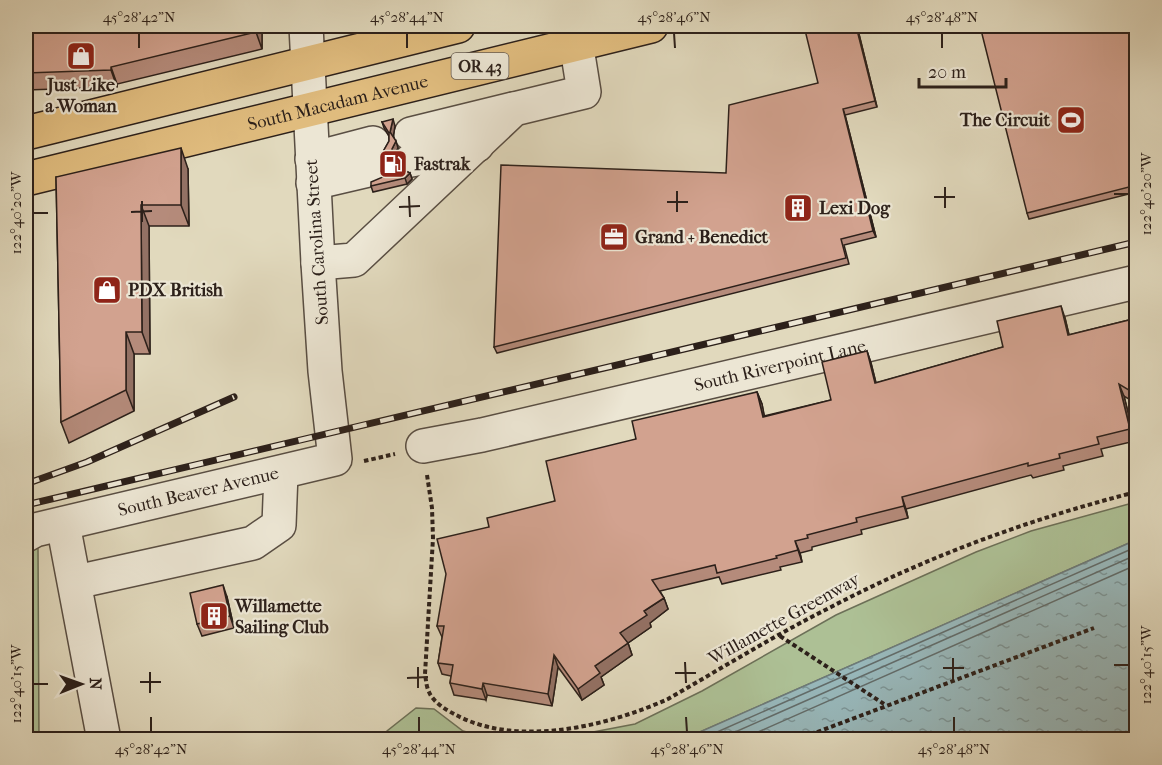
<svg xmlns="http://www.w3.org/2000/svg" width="1162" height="765" font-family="'IM FELL French Canon',serif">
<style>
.grass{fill:#adc095;stroke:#6c7058;stroke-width:1.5}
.park{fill:url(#park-tufts);stroke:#6c7058;stroke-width:1.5}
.water{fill:url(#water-ripples);stroke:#6d7b7b;stroke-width:1.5}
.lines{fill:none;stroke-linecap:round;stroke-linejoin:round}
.shore{stroke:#626c6a;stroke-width:1.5}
.minor-casing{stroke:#594e43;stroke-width:36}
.major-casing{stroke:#2c201a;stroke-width:36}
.path{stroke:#2c201a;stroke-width:4;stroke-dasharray:4.5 3;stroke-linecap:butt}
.minor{stroke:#ece6d4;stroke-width:33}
.major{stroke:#e0bc7e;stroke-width:33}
.rail-casing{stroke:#2c201a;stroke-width:7}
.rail{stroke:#ece6d4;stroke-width:4.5;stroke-dasharray:14;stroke-linecap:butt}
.wall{fill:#b58b7b;stroke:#2c201a;stroke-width:1.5}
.shaded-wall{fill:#937164;stroke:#2c201a;stroke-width:1.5}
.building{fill:#d2a28f;stroke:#2c201a;stroke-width:1.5}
.ticks{fill:none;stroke:#2c201a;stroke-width:2}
.labels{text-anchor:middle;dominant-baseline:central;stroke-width:4.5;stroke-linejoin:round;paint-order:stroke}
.shield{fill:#ece6d4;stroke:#665b52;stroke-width:1.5}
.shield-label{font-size:16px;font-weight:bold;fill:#2c201a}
.poi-label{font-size:18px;font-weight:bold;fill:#2c201a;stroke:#ece6d4;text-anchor:start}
.street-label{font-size:18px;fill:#2c201a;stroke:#ece6d4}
.neatline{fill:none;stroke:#2c201a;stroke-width:2}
.ticks-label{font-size:15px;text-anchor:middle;fill:#2c201a}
</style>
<defs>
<pattern id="park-tufts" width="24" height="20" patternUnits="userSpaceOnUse" patternTransform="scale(1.5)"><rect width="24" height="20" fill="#adc095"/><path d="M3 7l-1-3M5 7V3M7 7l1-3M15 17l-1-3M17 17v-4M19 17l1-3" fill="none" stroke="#8d9c79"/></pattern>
<pattern id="water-ripples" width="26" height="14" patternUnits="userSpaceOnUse" patternTransform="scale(1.5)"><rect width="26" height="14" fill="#98b8bb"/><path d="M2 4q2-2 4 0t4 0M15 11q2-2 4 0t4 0" fill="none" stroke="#7c9597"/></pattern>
</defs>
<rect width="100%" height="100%" fill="#e1d9bd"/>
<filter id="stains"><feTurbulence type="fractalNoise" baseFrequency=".00333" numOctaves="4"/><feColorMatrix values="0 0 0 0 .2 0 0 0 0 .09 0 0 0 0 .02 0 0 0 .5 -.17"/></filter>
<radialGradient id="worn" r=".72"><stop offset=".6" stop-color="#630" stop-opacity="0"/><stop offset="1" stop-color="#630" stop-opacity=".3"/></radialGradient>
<!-- grass -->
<path class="grass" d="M1136 502V540L684 739 551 740 635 724 702 691 836 615 976 552 1031 531Z
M416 708 434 709 463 731 494 739H384L387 731Z"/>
<!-- park -->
<path class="park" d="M26 540 38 549 39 739H26Z"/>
<!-- water -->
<path class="water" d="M1136 540V739H684Z"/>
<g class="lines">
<!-- shore -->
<path class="shore" d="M699 740 1136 547
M717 740 1136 555
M740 740 1136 565"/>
<!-- minor casing -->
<g class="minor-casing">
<g id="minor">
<path d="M411 134 513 109"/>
<path d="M312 159 373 143"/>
<path d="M412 160 477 145"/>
<path d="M313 183 373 169"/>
<path d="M318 263 354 260 514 109 584 92 576 42"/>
<path id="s1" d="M423 446 482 435 1136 282"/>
<path d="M63 524 104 740"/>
<path id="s2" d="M26 535 35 530 335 459 325 371 318 263 306 26"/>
<path d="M76 582 253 543 279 525 281 473"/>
</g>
</g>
<!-- major casing -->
<g class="major-casing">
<g id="major">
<path d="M26 133 458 26"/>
<path id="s3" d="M26 179 651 26"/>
</g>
</g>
<!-- path -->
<path class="path" d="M364 461 395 454
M427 475 432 508 433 538 425 674C426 679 426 686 429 692 433 702 446 710 456 715 518 748 608 726 668 699 722 668 775 635 831 607 928 556 1030 519 1136 492
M780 636 884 704
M796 740 1094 628
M1129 740 1136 737"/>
<!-- minor -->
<use href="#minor" class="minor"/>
<!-- major -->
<use href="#major" class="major"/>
<!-- rail casing -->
<g class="rail-casing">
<path id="rail" d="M26 484 87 462 234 397
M26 505 1136 242"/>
</g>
<!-- rail -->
<use href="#rail" class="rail"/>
</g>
<!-- wall -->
<path class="wall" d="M26 26H262V49L117 84V87L26 90Z
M857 26 877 107 845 115 876 237 844 245 849 264 497 353 494 347 726 173 818 83Z
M1137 26V192L1029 219 1027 213Z
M382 122 395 126 393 136 398 148 394 155V163L397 167 410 173 412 179 407 184 373 192 371 186 383 177 389 168V160L384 150 389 141V136L384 128Z
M188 169 189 226H149L150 354H134V411L69 443 61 422 56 177Z
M1065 318 1069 335 1137 318V404L1124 396 1135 441 1101 449 1103 456 1063 466 1064 470 1033 478 1031 475 906 509 908 518 861 530 862 534 812 547V550L800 553 802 562 780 567 781 570 722 584 719 577 660 591 664 598 668 609 650 623 651 627 628 643 632 655 601 677 604 685 582 700 558 667 552 706 487 695 486 700 454 695 450 683 451 676 442 674 438 663 442 637 437 626 489 527 555 501 636 439 757 392 762 404 764 416 831 400 867 351 871 363 876 383 1003 347Z
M227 597 234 628 202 636 197 624Z"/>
<!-- shaded-wall -->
<path class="shaded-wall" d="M256 26H262V49L256 32Z
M856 26H857L877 107 875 101Z
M111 67 117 84V87L111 70Z
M843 109 845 115 876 237 873 231Z
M393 119 395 126 393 138 390 132Z
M396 141 398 148 394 155V165L392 159V149Z
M181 148 188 169 189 226 181 205Z
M410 173 412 179 407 184 405 178Z
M141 205 149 226 150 354 142 332Z
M1061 306 1065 318 1072 347 1068 335Z
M126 332 134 354V411L126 390Z
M867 351 871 363 879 395 875 383Z
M1119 384 1124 396 1135 441 1130 429Z
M757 392 762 404 767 429 763 417Z
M902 497 906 509 908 518 904 506Z
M795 541 800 553 802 562Z
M223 585 227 597 234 628 230 616Z
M664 598 668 609 650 623 651 627 625 645 620 633 644 611Z
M628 643 632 655 601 677 604 685 582 700 578 689 595 666Z
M554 655 558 667 552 706 548 694Z
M483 683 487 695 486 700 482 689Z"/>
<!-- building -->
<path class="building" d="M26 26H256V32L111 67V70L26 73Z
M804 26H856L875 101 843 109 873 231 841 239 846 258 494 347 501 165 726 173 729 105 818 83Z
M980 26H1137V185L1027 213Z
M393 119 390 132 396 141 392 149V159L397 167 410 173 405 178 371 186V182L383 177 389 168V158L384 150 389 141V133L382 122Z
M181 148V205H141L142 332H126V390L61 422 56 177Z
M1061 306 1068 335 1137 318V395L1119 384 1130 429 1097 437 1099 444 1059 454 1060 458 1028 466V463L902 497 904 506 856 518 857 522 807 535 808 538 795 541 798 550 776 556 777 558 717 573 715 565 652 580 664 598 644 611 647 615 620 633 628 643 595 666 600 673 578 689 554 655 548 694 483 683 482 689 450 683 453 665 438 663 444 626H437L446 574 437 539 489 527 487 518 555 501 546 461 636 439 632 421 757 392 763 417 831 400 822 362 867 351 875 383 1003 347 997 321Z
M223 585 230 616 197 624 190 593Z"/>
<!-- ticks -->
<path class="ticks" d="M139 33V48M407 33V48M674 33 675 48M942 33V48M945 187V208M677 191V212M1114 194H1129M409 196 410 217M934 197H955M142 201V222M667 202H688M399 207 420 206M131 212 152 211M33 213H48M953 658V679M685 662 686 683M1114 665H1129M418 667V688M943 668H964M150 672V693M675 673H696M407 678 428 677M140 682H161M33 684H48M151 717V732M419 717V732M686 717 687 732M954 717V732"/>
<!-- icons -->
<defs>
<g id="shop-square" transform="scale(1.5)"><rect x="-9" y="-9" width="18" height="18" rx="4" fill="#8f2418" stroke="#ece6d4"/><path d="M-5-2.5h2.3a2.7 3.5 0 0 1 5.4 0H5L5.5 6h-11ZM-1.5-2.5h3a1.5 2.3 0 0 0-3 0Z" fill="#fff"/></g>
<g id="stadium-square" transform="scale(1.5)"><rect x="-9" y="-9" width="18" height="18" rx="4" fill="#8f2418" stroke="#ece6d4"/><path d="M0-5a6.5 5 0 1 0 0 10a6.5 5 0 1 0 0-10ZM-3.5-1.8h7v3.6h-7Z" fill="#fff"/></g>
<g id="fuel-square" transform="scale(1.5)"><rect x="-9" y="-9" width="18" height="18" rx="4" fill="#8f2418" stroke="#ece6d4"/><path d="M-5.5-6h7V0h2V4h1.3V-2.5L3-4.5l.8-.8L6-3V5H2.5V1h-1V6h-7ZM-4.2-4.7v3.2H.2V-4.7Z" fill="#fff"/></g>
<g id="building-square" transform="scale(1.5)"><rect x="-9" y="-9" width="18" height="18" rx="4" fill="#8f2418" stroke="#ece6d4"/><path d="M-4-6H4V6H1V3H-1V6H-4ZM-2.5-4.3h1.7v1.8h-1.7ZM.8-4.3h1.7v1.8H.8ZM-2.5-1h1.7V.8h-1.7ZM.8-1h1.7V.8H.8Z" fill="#fff"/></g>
<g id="office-square" transform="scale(1.5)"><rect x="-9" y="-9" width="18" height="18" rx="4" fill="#8f2418" stroke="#ece6d4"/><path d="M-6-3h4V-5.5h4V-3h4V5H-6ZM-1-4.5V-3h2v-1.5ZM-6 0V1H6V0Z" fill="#fff"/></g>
</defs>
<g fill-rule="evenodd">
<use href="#shop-square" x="81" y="56"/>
<use href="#stadium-square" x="1071" y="120"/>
<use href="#fuel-square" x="393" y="164"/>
<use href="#building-square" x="798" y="208"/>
<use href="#office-square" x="614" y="237"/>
<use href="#shop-square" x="107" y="290"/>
<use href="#building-square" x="214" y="616"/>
</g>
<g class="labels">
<!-- shield labels -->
<rect class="shield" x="451.5" y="53" width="57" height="26" rx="4.5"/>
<g class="shield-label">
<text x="480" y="66">OR 43</text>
</g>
<!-- poi labels -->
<g class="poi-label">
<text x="81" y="85" text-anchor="middle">Just Like<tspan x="81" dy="21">a Woman</tspan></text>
<text x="1050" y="120" text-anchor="end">The Circuit</text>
<text x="414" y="164">Fastrak</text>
<text x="819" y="208">Lexi Dog</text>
<text x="635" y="237">Grand + Benedict</text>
<text x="128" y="290">PDX British</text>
<text x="235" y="606">Willamette<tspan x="235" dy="21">Sailing Club</tspan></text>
</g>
<!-- street labels -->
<g class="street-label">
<text stroke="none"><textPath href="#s3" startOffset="321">South Macadam Avenue</textPath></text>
<text transform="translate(317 242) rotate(-94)">South Carolina Street</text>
<text stroke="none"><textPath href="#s1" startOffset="366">South Riverpoint Lane</textPath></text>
<text stroke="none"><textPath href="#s2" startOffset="178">South Beaver Avenue</textPath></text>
<text transform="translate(784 619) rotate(-29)">Willamette Greenway</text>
</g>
</g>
<!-- margin -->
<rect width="1162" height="765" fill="none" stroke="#e1d9bd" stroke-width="66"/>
<!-- north arrow -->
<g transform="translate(81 684) rotate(89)" stroke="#ece6d4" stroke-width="4.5" paint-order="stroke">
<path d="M0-4.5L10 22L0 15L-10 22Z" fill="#2c201a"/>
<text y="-9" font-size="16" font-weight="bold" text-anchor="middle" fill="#2c201a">N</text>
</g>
<!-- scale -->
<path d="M919 78v9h87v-9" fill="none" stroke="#2c201a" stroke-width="3"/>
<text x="928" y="78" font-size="18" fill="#2c201a" stroke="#ece6d4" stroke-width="4.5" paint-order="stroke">20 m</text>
<rect x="33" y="33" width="1096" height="699" class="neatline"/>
<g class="ticks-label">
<text x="139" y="22">45°28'42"N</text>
<text x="407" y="22">45°28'44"N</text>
<text x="674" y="22">45°28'46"N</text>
<text x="942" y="22">45°28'48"N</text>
<text transform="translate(1146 194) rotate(-90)" y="5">122°40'20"W</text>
<text transform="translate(16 213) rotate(-90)" y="5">122°40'20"W</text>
<text transform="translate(1146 665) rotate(-90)" y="5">122°40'15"W</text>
<text transform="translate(16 684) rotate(-90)" y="5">122°40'15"W</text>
<text x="151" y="754">45°28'42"N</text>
<text x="419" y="754">45°28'44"N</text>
<text x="687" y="754">45°28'46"N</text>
<text x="954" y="754">45°28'48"N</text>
</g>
<rect width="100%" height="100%" filter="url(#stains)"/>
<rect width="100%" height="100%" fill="url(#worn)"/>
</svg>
